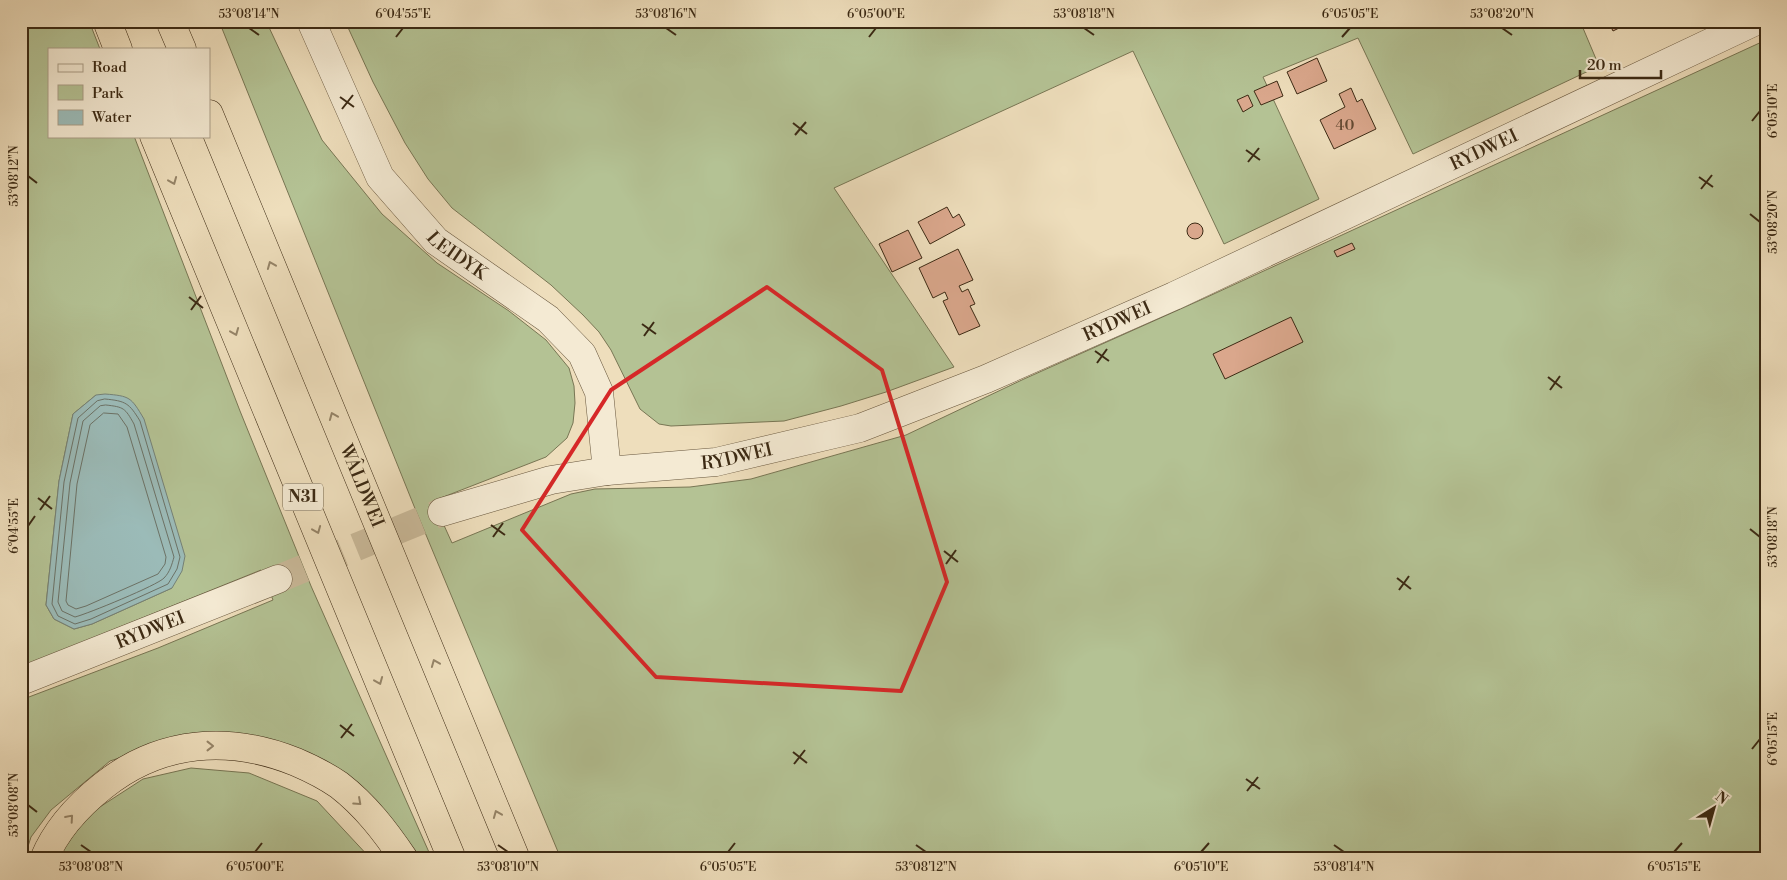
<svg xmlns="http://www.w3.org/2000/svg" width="1787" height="880" font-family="'Libre Bodoni',serif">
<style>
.green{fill:#b4c294;stroke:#787654;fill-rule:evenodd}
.water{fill:#9bbbb8;stroke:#758176}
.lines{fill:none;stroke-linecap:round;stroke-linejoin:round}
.shore{stroke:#6c7266;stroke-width:1}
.building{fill:#daa78c;stroke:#3c2a14}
.street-tunnel{stroke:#caba9a;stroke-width:28;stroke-dasharray:28 14;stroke-linecap:butt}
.street-casing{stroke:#68573e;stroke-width:29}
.highway-casing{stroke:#3c2a14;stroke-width:29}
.street{stroke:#f4ead3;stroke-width:28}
.highway{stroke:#eedebc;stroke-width:28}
.oneway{stroke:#958468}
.marked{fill:none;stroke:#d62828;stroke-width:4;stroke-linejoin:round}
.ticks{fill:none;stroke:#3c2a14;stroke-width:2}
.labels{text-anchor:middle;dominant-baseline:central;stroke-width:4;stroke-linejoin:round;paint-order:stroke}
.number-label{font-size:15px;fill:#644932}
.shield{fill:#f4ead3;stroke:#73644d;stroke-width:1}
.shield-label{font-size:16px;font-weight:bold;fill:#3c2a14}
.street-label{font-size:18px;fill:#3c2a14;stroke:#f4ead3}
.neatline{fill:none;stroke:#3c2a14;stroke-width:2}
.ticks-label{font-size:12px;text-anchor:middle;fill:#3c2a14}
</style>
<rect width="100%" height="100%" fill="#eedebc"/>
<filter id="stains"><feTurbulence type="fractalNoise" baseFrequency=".004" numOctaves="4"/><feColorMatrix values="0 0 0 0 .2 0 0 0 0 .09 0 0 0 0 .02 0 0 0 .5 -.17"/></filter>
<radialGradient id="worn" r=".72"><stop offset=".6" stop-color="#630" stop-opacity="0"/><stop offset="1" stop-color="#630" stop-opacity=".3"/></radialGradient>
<!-- green -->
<path class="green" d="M21 21H89L100 49H49V136H134L240 411 311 586 432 859H414L280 744 195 733 110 761 51 810 31 837 24 859H21V700L158 648 273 600 261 570 21 667ZM96 395 172 588 92 624 74 629 54 619 46 605 59 481 73 414Z
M219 21H266L322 140 382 214 437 263 509 311 546 340 569 368 574 386 575 403 573 423 567 438 546 457 433 501 452 543 571 494 595 489 690 487 751 479 906 435 1024 379 1205 298 1766 40V859H561L414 506Z
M345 21H1580L1599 66 1413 154 1358 38 1263 77 1319 199 1224 244 1133 51 834 188 954 367 886 392 841 406 784 421 671 426 659 424 640 409 611 350 599 332 583 315 551 285 452 208 428 179 405 143 373 82Z
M191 768 249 773 317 801 371 859H56L89 814 143 779Z"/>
<!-- water -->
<path class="water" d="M105 394C130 396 131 397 144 419L185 556 182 571 172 588 92 624 74 629 54 619 46 605 59 481 73 414 96 395Z"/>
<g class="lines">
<!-- shore -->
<path class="shore" d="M105 399C126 401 129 403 140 421L180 557 177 569 168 584 91 619 75 624 58 616 52 604 64 482 78 418 97 401Z
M106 405C124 407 125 408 134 424L174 557C172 564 170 572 164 578 158 585 87 614 75 617L62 611 58 602 70 483 83 421 100 406Z
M104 413 118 414 127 427 166 557 165 564 158 574 86 606 76 609 68 605 66 601 77 484 90 425Z"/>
</g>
<!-- building -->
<path class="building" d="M1608 21H1633L1613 31Z
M1317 58 1327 81 1297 94 1287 72Z
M1277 81 1283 96 1261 105 1254 91Z
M1351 88 1357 102 1362 99 1376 129 1334 149 1320 120 1345 107 1339 94Z
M1248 95 1253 106 1243 112 1237 100Z
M947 207 953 218 959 214 965 225 930 244 918 222Z
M1187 231a8 8 0 1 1 16 0a8 8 0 1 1-16 0Z
M908 230 922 258 892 272 879 244Z
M1352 243 1355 249 1337 257 1334 251Z
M958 249 973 280 959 286 962 292 968 289 975 304 970 306 980 326 959 335 943 301 948 299 945 292 933 298 919 268Z
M1291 317 1303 342 1225 379 1213 354Z"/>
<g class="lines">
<!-- street-tunnel -->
<path class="street-tunnel" d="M278 579 442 512"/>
<!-- street casing -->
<g class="street-casing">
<g id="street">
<path id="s1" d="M311 21 380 177 436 241 548 319 582 354 599 392 607 471"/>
<path id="s2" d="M442 512 551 480 607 471 716 462 860 428 986 379 1174 296 1756 21"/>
<path id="s3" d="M21 681 278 579"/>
</g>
</g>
<!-- highway casing -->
<g class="highway-casing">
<g id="highway">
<path d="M107 21 118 49"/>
<path d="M170 21 182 49"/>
<path id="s4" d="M209 114 516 859"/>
<path d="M154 136 452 859"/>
<path d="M44 859C56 830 79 805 103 786 160 740 229 735 296 762 310 768 326 776 339 785 366 806 385 831 404 859"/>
</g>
</g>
<!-- street -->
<use href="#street" class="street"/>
<!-- highway -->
<use href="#highway" class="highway"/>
</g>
<!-- one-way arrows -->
<defs><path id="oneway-chevron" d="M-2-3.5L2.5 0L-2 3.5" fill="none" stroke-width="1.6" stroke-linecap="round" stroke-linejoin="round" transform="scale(1.25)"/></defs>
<g class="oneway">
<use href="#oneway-chevron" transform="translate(173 181) rotate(68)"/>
<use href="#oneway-chevron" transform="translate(271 265) rotate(-112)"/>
<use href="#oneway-chevron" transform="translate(235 332) rotate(68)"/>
<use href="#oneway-chevron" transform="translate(333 416) rotate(-112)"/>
<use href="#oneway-chevron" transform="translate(317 530) rotate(68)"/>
<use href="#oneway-chevron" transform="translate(435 663) rotate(-112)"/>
<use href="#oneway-chevron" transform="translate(379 681) rotate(68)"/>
<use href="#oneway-chevron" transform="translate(210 746)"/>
<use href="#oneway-chevron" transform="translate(358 802) rotate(42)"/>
<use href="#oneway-chevron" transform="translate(497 814) rotate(-112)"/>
<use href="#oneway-chevron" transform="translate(70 818) rotate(-49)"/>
</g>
<!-- marked area -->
<path class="marked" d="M767 287 882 370 947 582 901 691 656 677 522 530 611 390Z"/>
<!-- ticks -->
<path class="ticks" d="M249 28 259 35M666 28 676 35M1084 28 1094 35M1502 28 1512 35M396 37 403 28M869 37 876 28M1342 37 1350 28M340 97 354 107M342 109 353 95M1752 121 1760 111M793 123 807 134M795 135 806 122M1246 150 1260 160M1248 162 1259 148M28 176 37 183M1699 177 1713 187M1701 189 1712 175M1750 214 1760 222M189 297 203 308M191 310 201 296M642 324 656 334M644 336 654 322M1095 351 1109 361M1097 363 1107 349M1548 377 1562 388M1550 390 1560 376M38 498 52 509M40 510 50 496M491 525 505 535M28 526 35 516M1750 529 1760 537M493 537 503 523M944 551 958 562M946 564 956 550M1397 578 1411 589M1399 590 1409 576M340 725 354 736M341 738 352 724M1752 749 1760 739M793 752 807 763M794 764 805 750M1246 779 1260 789M1247 791 1258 777M28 805 37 812M81 845 91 852M498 845 508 852M916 845 926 852M1334 845 1344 852M255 852 262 843M728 852 735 843M1201 852 1209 843M1674 852 1682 843"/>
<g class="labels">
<!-- number labels -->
<g class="number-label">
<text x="1345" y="125">40</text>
</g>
<!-- shield labels -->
<rect class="shield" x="283" y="483.5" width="40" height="27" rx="4"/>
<g class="shield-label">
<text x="303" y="497">N31</text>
</g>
<!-- street labels -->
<g class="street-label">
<text stroke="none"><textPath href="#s2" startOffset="1111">RYDWEI</textPath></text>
<text stroke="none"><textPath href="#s1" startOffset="281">LEIDYK</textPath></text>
<text stroke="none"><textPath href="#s2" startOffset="706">RYDWEI</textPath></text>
<text stroke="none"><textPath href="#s2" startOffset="301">RYDWEI</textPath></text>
<text stroke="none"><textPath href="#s4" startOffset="402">WÂLDWEI</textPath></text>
<text stroke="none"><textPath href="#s3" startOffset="139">RYDWEI</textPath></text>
</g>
</g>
<!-- margin -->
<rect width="1787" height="880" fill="none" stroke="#eedebc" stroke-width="55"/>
<!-- legend -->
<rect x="48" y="48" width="162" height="90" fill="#f4ead3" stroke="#aa9d87"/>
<rect x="58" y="64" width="25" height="8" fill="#f4ead3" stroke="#aa9d87"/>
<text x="92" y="72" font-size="15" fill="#3c2a14">Road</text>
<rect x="58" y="85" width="25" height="15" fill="#b4c294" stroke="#aa9d87"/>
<text x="92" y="98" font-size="15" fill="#3c2a14">Park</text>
<rect x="58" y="110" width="25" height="15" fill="#9bbbb8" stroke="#aa9d87"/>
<text x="92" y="122" font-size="15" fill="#3c2a14">Water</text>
<!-- north arrow -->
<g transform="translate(1714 808) rotate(37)" stroke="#f4ead3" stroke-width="4" paint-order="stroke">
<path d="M0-4L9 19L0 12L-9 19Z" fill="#3c2a14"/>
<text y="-8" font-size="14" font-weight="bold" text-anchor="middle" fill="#3c2a14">N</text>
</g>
<!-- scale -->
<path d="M1580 70v8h81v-8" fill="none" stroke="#3c2a14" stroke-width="2.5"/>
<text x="1587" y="70" font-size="15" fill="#3c2a14" stroke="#f4ead3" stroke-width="4" paint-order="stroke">20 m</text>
<rect x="28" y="28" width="1732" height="824" class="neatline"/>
<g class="ticks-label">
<text x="249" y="18">53°08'14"N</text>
<text x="403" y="18">6°04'55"E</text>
<text x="666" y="18">53°08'16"N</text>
<text x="876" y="18">6°05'00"E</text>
<text x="1084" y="18">53°08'18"N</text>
<text x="1350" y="18">6°05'05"E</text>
<text x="1502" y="18">53°08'20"N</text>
<text transform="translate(1773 111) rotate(-90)" y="4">6°05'10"E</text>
<text transform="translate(14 176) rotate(-90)" y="4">53°08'12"N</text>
<text transform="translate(1773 222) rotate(-90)" y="4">53°08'20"N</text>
<text transform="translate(14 526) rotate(-90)" y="4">6°04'55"E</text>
<text transform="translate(1773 537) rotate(-90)" y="4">53°08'18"N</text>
<text transform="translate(1773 739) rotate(-90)" y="4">6°05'15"E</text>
<text transform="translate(14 805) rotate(-90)" y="4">53°08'08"N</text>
<text x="91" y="871">53°08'08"N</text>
<text x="255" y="871">6°05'00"E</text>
<text x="508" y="871">53°08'10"N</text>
<text x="728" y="871">6°05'05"E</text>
<text x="926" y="871">53°08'12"N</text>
<text x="1201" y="871">6°05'10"E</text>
<text x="1344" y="871">53°08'14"N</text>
<text x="1674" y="871">6°05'15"E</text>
</g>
<rect width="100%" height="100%" filter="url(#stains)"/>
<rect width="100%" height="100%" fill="url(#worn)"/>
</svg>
